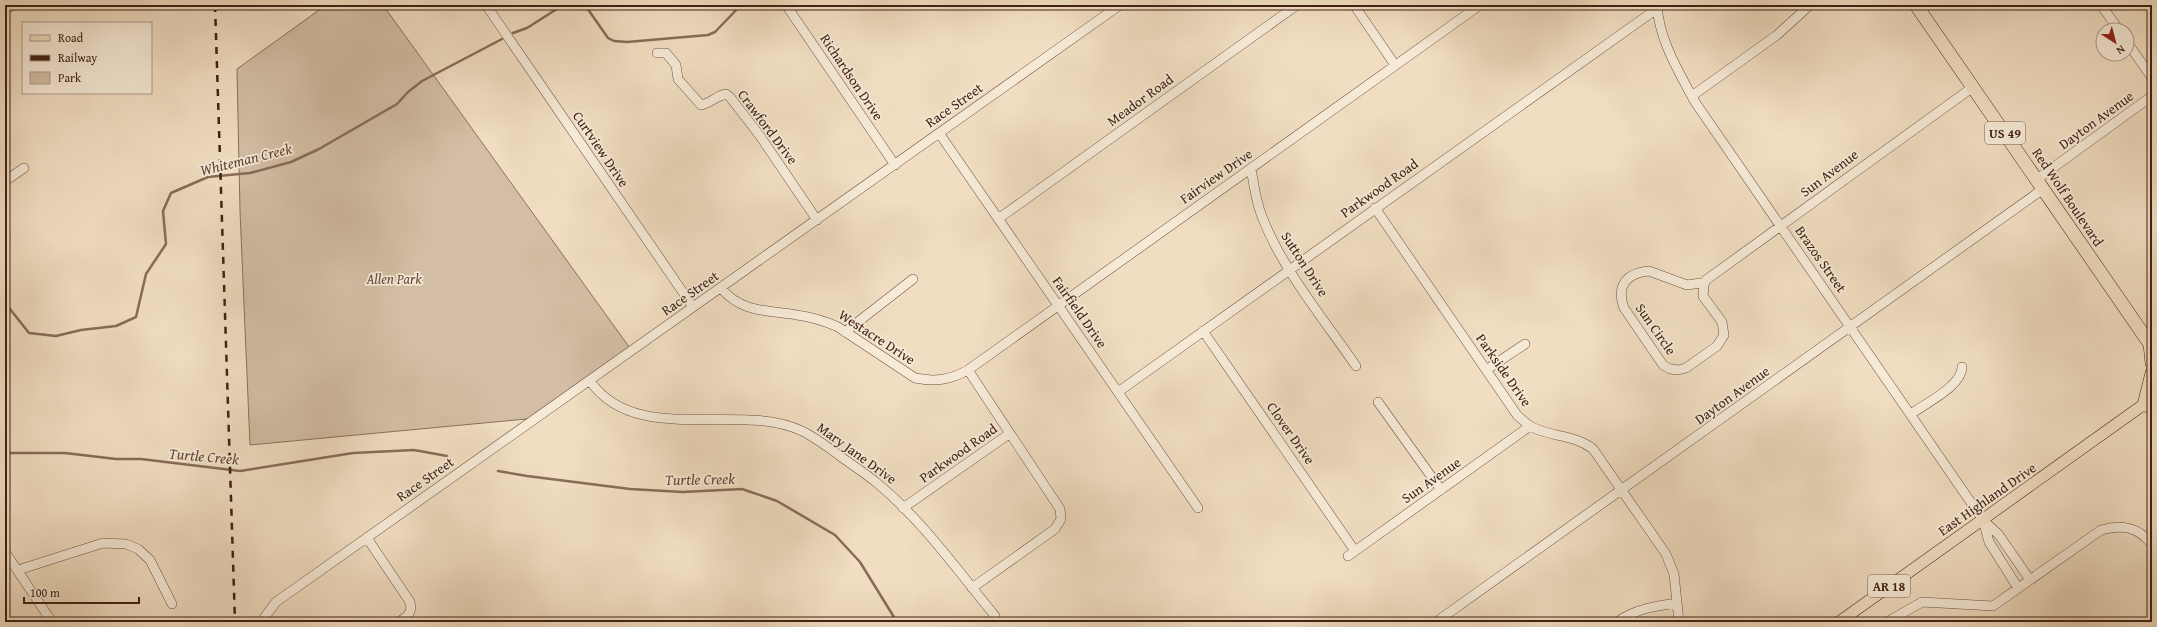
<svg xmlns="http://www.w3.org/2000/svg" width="2157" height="627" font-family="'Gentium Book Plus',serif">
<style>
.green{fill:#d3bea5;stroke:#8a705d}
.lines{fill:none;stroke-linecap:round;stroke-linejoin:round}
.stream{stroke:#876c59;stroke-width:2.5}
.minor-casing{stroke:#6d5040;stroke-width:10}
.major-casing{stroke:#412115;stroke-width:12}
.highway-casing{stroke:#412115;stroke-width:14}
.minor{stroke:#f6ead7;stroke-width:9}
.major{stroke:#f1dec2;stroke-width:11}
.highway{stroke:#f1dec2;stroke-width:13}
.rail{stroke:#412115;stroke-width:2.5;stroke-dasharray:7 7;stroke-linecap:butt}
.labels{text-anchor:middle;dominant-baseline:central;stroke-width:3.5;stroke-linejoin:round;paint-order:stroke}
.shield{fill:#f6ead7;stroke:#775d4f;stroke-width:1}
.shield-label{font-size:13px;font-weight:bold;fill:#412115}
.street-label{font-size:14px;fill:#412115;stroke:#f6ead7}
.park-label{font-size:14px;font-style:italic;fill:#664839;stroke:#f6ead7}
.water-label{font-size:15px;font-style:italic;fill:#644637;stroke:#f6ead7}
</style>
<rect width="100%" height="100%" fill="#f1dec2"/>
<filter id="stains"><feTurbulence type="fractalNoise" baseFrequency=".005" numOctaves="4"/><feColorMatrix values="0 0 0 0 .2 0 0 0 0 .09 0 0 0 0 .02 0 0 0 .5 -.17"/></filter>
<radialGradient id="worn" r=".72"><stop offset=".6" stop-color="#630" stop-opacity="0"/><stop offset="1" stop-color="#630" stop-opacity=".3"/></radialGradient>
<!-- green -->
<path class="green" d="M326 5H383L632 351 537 418 250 445 240 211 237 69Z"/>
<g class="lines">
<!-- stream -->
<path class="stream" d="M585 5 608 38 614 41 627 42 708 35 715 32 741 5
M513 33 527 28 563 5
M5 308 10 309 29 333 56 336 81 330 116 326 136 317 146 274 166 244 163 211 171 193 208 177 250 173 291 162 319 149 397 104 408 92 422 81 502 39
M5 453H65L116 459H141L240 471 353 453 414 450 447 456
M498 471 527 476 630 489 683 492 742 489 777 501 835 535 860 562 897 622"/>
<!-- minor casing -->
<g class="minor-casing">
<path id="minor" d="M486 5 693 307
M786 5 895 165
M1354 5 1395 65
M1657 5C1659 40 1679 72 1695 102L1983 520 1999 535 2030 580
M2101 5 2119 30
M5 10 13 5
M2127 42 2152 78
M657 53H666L676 65 678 79 701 105C711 103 716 96 726 94L730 97 760 136 817 220
M1692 96 1777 35 1810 5
M939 133 1198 508
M1251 168C1254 185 1256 203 1263 219 1283 270 1325 321 1356 366
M2036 180 2152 96
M5 181 24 168
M1375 208 1517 415C1523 420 1527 425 1534 428 1554 437 1575 435 1593 449L1666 554 1674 574 1679 622
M998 219 1297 5
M1649 271 1687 285 1701 283 1704 285 1703 296 1722 322 1724 335 1717 346 1686 368 1678 370 1670 369 1663 365 1624 308C1616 286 1626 273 1649 271Z
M1704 285 1706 280 1973 87
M721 288C741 313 768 310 797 315 811 317 825 321 838 327L915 378C935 382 950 380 968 370L1480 5
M1203 331 1355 551
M845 332 913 279
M968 370 1060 509 1061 519 1055 529 972 588
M1486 370 1525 344
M590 381C636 447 739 401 802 431 816 438 828 447 840 456 852 465 865 473 877 483 922 520 958 571 995 616
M1118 392 1658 8
M1378 402 1441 490
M1911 414C1926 403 1962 386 1962 367
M903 508 1009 434
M1983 520 1989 542 2018 588
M367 538 410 602C413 613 407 616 399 622
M5 552 52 622
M1348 556 1530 426
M18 570 103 543 126 544 138 549 150 560 172 604
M261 622 276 602 1120 5
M1436 622 2043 189
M1617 622C1635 609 1655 606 1677 603
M1887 622 1922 602 1993 606 2101 530C2122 524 2139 527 2152 545"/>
</g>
<!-- major casing -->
<g class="major-casing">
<path id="major" d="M1839 622 2150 400"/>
</g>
<!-- highway casing -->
<g class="highway-casing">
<path id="highway" d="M1916 5 2152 347
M2152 345 2150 344 2152 363
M2152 373 2144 405 2152 406"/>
</g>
<!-- minor -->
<use href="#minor" class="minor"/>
<!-- major -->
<use href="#major" class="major"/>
<!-- highway -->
<use href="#highway" class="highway"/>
<!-- rail -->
<path class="rail" d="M215 5 235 622"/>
</g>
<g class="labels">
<!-- shield labels -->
<g class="shield">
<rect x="1985" y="122" width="40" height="22" rx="3"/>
<rect x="1868" y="575" width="42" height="22" rx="3"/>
</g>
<g class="shield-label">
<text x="2005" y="133">US 49</text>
<text x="1889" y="586">AR 18</text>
</g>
<!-- street labels -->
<g class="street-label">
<text transform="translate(852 77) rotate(56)">Richardson Drive</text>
<text transform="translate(1140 100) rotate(-36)">Meador Road</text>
<text transform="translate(954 105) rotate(-35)">Race Street</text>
<text transform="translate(2096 120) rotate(-36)">Dayton Avenue</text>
<text transform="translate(768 127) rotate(53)">Crawford Drive</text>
<text transform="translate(601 149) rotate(56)">Curtview Drive</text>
<text transform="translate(1829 173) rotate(-37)">Sun Avenue</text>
<text transform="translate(1216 176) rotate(-35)">Fairview Drive</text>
<text transform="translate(1379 188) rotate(-35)">Parkwood Road</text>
<text transform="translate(2068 197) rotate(56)">Red Wolf Boulevard</text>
<text transform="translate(1821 259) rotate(55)">Brazos Street</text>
<text transform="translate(1305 264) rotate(57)">Sutton Drive</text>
<text transform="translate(690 293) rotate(-35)">Race Street</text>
<text transform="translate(1080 312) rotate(55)">Fairfield Drive</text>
<text transform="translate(1656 329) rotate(55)">Sun Circle</text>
<text transform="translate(877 337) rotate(33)">Westacre Drive</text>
<text transform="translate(1504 370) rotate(55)">Parkside Drive</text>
<text transform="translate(1732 395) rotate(-36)">Dayton Avenue</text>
<text transform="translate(1291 433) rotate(55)">Clover Drive</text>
<text transform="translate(857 453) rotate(36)">Mary Jane Drive</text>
<text transform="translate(958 453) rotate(-35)">Parkwood Road</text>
<text transform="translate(425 479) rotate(-35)">Race Street</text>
<text transform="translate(1431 480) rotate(-35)">Sun Avenue</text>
<text transform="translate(1987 499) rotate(-35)">East Highland Drive</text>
</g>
<!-- park labels -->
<g class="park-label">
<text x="394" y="279">Allen Park</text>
</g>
<!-- water labels -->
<g class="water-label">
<text transform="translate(246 159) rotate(-14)">Whiteman Creek</text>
<text transform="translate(204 456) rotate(5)">Turtle Creek</text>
<text transform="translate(700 479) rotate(-1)">Turtle Creek</text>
</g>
</g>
<!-- margin -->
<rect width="2157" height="627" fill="none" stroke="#f1dec2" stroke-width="20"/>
<rect x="6" y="6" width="2145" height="615" fill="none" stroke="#412115" stroke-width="2"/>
<rect x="10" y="10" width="2137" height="607" fill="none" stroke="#412115"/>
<!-- legend -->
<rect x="22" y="22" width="130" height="72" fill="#f6ead7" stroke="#ae9a89"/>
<rect x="30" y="35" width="20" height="6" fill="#f1dec2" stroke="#ae9a89"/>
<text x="58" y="42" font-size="12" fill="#412115">Road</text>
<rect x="30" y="55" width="20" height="6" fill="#412115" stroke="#ae9a89"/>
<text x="58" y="62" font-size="12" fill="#412115">Railway</text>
<rect x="30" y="72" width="20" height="12" fill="#d3bea5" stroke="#ae9a89"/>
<text x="58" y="82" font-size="12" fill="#412115">Park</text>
<!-- north arrow -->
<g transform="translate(2115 42) rotate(144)"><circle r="19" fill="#f6ead7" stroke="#ae9a89"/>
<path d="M0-3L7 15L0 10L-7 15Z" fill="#8f2418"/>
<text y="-6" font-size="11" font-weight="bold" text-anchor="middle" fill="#412115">N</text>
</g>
<!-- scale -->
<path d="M24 597v6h115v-6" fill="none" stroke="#412115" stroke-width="2"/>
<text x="30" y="597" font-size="12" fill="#412115" stroke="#f6ead7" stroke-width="3" paint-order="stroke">100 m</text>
<rect width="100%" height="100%" filter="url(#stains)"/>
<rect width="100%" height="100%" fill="url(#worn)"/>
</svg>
